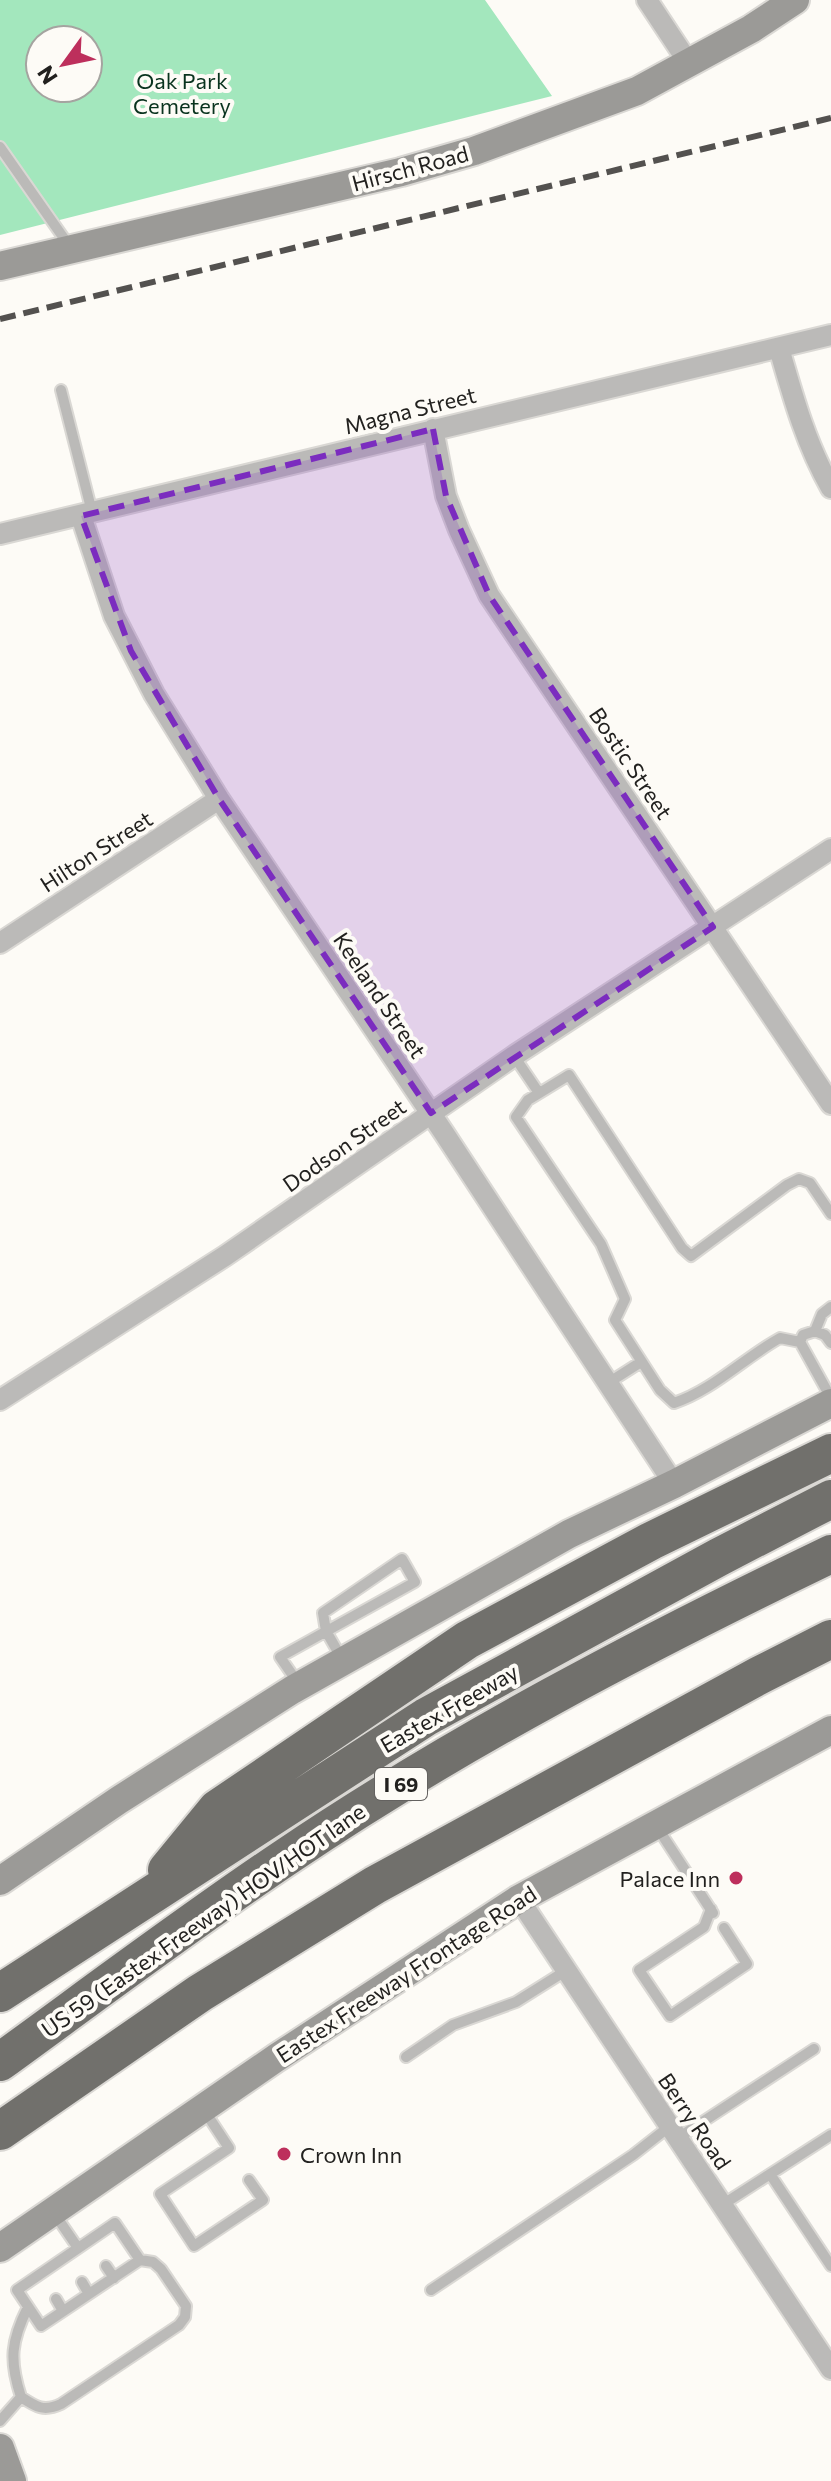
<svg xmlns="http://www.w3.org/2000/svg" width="831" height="2481" font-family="Commissioner,sans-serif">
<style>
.green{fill:#a3e7bd;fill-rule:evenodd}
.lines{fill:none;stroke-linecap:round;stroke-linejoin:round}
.lane-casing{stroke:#dad8d4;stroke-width:14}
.street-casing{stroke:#dad8d4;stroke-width:24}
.secondary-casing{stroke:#dad8d4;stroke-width:32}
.highway-casing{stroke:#dad8d4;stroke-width:42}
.lane{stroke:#bbbab8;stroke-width:10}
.street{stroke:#bbbab8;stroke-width:20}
.secondary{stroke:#9b9a97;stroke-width:28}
.highway{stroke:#71706c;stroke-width:38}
.rail{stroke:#53514f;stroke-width:6;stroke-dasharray:16 8;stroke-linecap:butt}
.marked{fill:#7b2cbf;fill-opacity:0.2;stroke:#7b2cbf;stroke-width:6;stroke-dasharray:16 10;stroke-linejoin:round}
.poi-dot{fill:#bd2f5c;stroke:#fdfbf6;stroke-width:3}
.labels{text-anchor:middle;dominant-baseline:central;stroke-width:8;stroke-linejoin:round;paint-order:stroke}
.shield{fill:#fdfbf6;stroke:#646260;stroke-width:2}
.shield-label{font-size:20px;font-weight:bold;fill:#22211f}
.park-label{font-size:22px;fill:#09331e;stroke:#fdfbf6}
.street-label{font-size:22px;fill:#22211f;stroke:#fdfbf6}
.poi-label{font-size:22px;fill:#22211f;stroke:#fdfbf6;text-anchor:end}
</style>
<rect width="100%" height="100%" fill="#fdfbf6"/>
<!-- green -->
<path class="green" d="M0 0H485L552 96 0 235ZM40 40H88V88H40Z"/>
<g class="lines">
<!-- lane casing -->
<g class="lane-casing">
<path id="lane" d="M0 147 70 247
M61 390 92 512
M514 1056 539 1093
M815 1331 825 1335 831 1343
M800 1342 780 1338C744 1358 713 1390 674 1403L660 1390 615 1320 625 1299 601 1244 516 1117 528 1100 569 1075 682 1248 691 1256 787 1185 799 1179 810 1183 831 1214
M800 1342 831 1398
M800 1342 803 1335 815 1331 822 1314 831 1307
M608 1383 641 1362
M298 1683 280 1657 415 1582 402 1559 323 1613 326 1631 342 1659
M657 1827 713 1913
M711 1909 704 1927 639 1970 670 2016 747 1964 724 1928
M406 2057 453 2025 516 2002 567 1970
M204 2110 229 2148 160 2194 194 2246 263 2200 249 2180
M678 2138 814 2049
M770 2174 831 2266
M722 2205 831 2135
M54 2213 78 2248
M106 2266 114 2278
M82 2282 89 2294
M431 2290 633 2155 670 2126
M56 2299 63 2311
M21 2397C9 2360 11 2341 28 2307
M0 2421 21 2397C36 2407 44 2412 61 2404L179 2325 185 2317 186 2306 161 2269 153 2262 140 2260 41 2326 17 2290 115 2223 140 2260"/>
</g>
<!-- street casing -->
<g class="street-casing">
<path id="street" d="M647 0 688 62
M779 348C793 397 806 444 831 488
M433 429 446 496 459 530 489 595 831 1104
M81 516 114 616 154 694 219 799 444 1133 674 1484
M0 534 831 335
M0 943 219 799
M0 1400 225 1256 514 1056 831 849
M519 1899 831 2369"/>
</g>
<!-- secondary casing -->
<g class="secondary-casing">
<path id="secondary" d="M0 266 401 172 474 151 637 91 751 29 795 0
M0 1881 119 1800 292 1690 569 1534 674 1484 831 1403
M0 2248 276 2058 519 1899 831 1730
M0 2448 12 2481"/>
</g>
<!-- highway casing -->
<g class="highway-casing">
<path id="highway" d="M167 1870 217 1809 467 1640 651 1541 831 1453
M0 1993 426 1717 719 1557 831 1499
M0 2062C95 1993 189 1922 286 1857 456 1742 646 1643 831 1554
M0 2131 200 1993 375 1885 760 1675 831 1639"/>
</g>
<!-- lane -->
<use href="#lane" class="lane"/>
<!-- street -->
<use href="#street" class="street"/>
<!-- secondary -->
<use href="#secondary" class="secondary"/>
<!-- highway -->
<use href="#highway" class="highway"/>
<!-- rail -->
<path class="rail" d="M0 319 831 118"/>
</g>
<!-- marked area -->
<path class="marked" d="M433 429 446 496 489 595 713 927 431 1113 219 799 131 651 81 516Z"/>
<!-- markers -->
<g class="poi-dot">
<circle cx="736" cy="1878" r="8"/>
<circle cx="284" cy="2154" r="8"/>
</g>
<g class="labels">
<!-- shield labels -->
<rect class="shield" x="375" y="1768" width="52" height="32" rx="6"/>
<g class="shield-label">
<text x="401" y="1784">I 69</text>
</g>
<!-- park labels -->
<g class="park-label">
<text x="182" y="80">Oak Park<tspan x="182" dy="25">Cemetery</tspan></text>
</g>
<!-- street labels -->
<g class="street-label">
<text transform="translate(410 168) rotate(-15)">Hirsch Road</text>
<text transform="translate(410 410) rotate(-14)">Magna Street</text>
<text transform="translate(631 763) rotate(56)">Bostic Street</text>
<text transform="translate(96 851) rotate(-33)">Hilton Street</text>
<text transform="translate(380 995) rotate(56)">Keeland Street</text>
<text transform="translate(344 1145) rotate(-35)">Dodson Street</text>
<text transform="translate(449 1708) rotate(-30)">Eastex Freeway</text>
<text transform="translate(203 1920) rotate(-35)">US 59 (Eastex Freeway) HOV/HOT lane</text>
<text transform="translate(406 1974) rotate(-33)">Eastex Freeway Frontage Road</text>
<text transform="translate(695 2121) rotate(56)">Berry Road</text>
</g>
<!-- poi labels -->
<g class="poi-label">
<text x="720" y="1878">Palace Inn</text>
<text x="300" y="2154" text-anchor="start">Crown Inn</text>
</g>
</g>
<!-- north arrow -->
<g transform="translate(64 64) rotate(237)"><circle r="38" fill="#fdfbf6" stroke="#a5a4a0" stroke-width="2"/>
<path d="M0-6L14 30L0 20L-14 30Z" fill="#bd2f5c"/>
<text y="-12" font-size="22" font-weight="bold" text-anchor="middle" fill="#22211f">N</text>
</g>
</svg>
